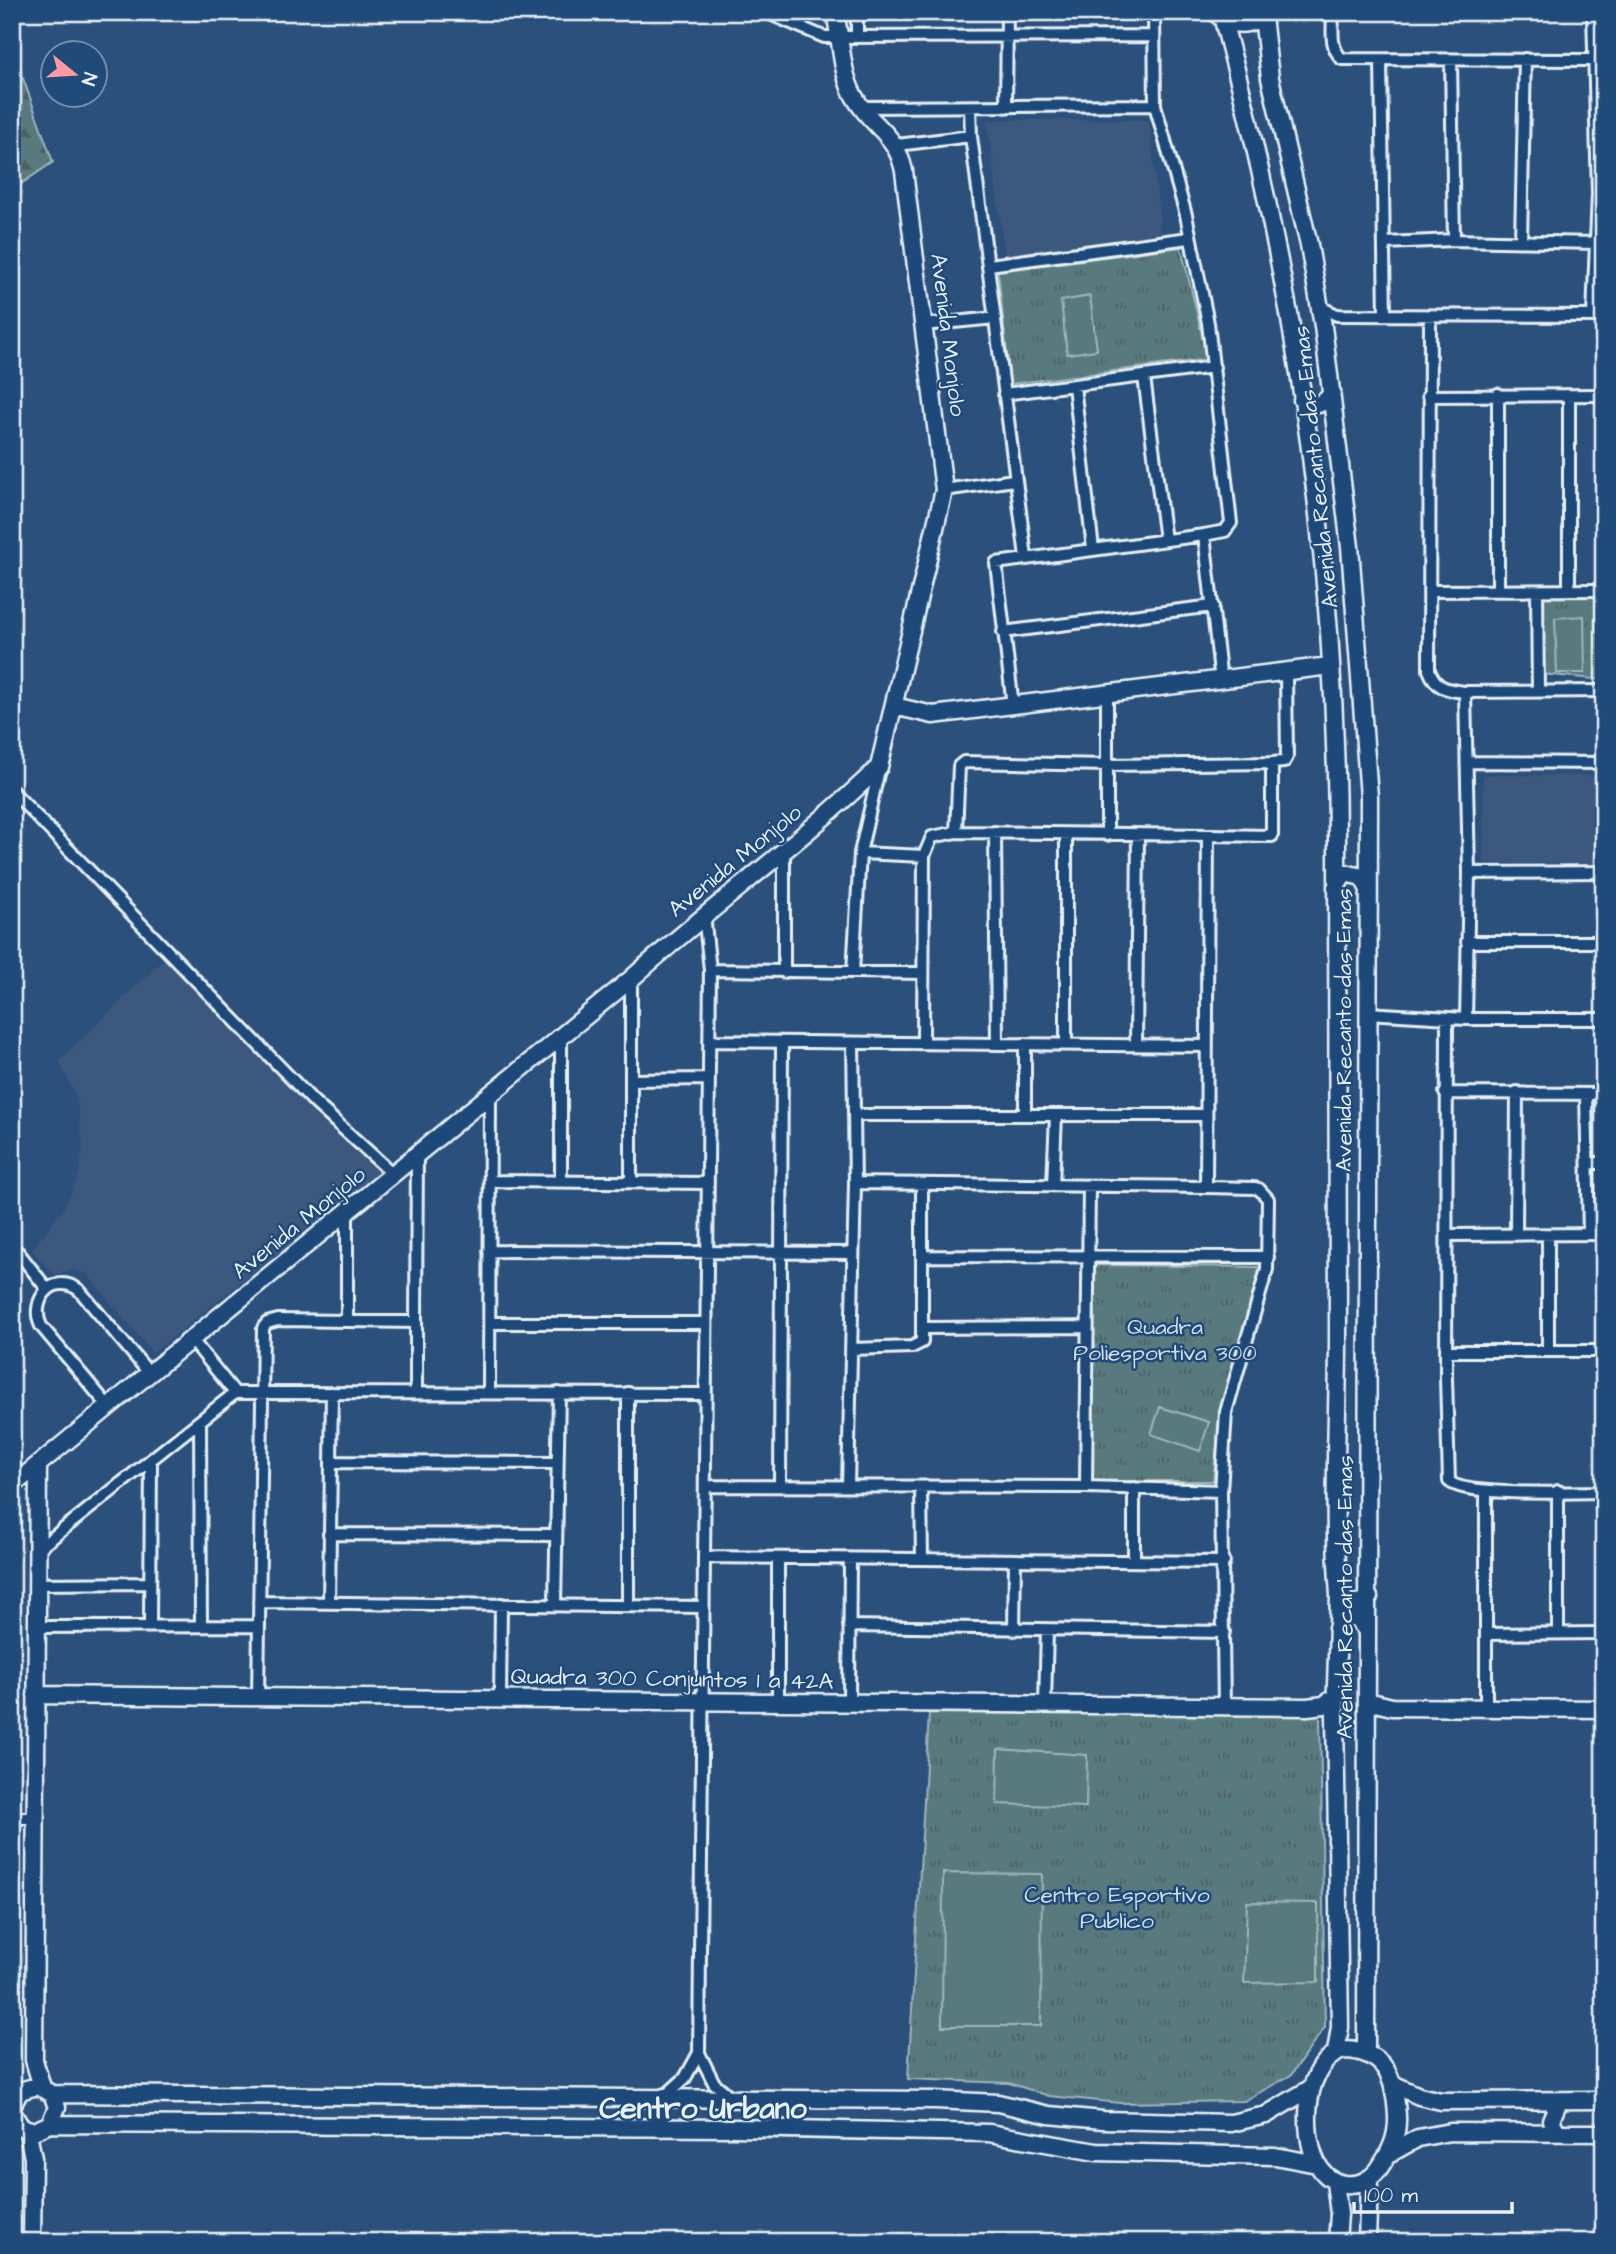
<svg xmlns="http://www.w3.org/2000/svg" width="1616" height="2254" font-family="'Architects Daughter',sans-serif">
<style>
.built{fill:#3c587e}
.grass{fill:url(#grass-tufts);stroke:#a0b6bc;stroke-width:2}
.forest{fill:url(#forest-firs);stroke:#a0b6bc;stroke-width:2}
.pitch{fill:#587a7f;stroke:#a0b6bc;stroke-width:2}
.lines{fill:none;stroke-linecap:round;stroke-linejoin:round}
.stream{stroke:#87a5c4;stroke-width:3.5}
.street-casing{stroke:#e8f1f8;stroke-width:16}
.secondary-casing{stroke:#e8f1f8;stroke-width:21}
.street{stroke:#1f4a7a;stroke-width:10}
.secondary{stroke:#1f4a7a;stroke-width:16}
.labels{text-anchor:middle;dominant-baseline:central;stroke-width:5;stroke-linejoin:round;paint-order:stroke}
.street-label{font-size:23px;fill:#e8f1f8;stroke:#1f4a7a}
.park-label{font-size:23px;fill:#d2dfe6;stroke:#1f4a7a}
.district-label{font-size:30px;font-weight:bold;fill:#e8f1f8;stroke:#1f4a7a}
</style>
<defs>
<pattern id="grass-tufts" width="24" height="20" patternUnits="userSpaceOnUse" patternTransform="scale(1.75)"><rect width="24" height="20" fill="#587a7f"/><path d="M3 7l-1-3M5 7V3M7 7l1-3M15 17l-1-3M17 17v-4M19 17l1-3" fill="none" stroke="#4f6164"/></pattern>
<pattern id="forest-firs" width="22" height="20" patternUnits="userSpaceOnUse" patternTransform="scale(1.75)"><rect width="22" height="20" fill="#587a7f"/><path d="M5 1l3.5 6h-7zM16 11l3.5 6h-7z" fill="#4f6164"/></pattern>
</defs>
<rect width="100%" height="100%" fill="#2c507c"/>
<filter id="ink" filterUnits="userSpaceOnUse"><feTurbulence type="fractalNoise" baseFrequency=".0143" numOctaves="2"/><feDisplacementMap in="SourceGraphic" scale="14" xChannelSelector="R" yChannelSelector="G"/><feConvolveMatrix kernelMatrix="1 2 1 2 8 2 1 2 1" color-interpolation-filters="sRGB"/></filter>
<g filter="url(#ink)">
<!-- built -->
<path class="built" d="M987 120H1149L1161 235 1005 255Z
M1483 775 1604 776V863H1484Z
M168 955 381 1170 153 1353 87 1274 75 1270 54 1274 32 1250 65 1206 79 1175 83 1149 77 1098 59 1061Z"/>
<!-- grass -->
<path class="grass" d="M1181 247 1208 359 1010 384 998 271Z
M1541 595 1604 596V680L1542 674Z
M1095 1265 1260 1267 1221 1412 1213 1481H1091Z
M929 1713 1320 1715 1325 2027 1291 2075 1244 2101 1120 2103 1049 2096 1009 2083 908 2079Z"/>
<!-- forest -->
<path class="forest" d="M12 63 19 67 53 162 12 190Z"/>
<!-- pitch -->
<path class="pitch" d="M1090 296 1097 350 1067 354 1061 301Z
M1584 616 1585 673H1557L1555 618Z
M1160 1407 1209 1422 1200 1451 1151 1434Z
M998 1749 1087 1755 1086 1807 997 1804Z
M943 1873 1042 1874 1041 2026H942Z
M1247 1902 1318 1903V1982L1244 1983Z"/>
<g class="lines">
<!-- stream -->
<path class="stream" d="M12 184 15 185"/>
<!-- street casing -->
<g class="street-casing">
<path id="street" d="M765 12 824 37 1154 36
M1333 12C1333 29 1329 47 1342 59L1594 60
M857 36V12
M1381 61 1385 315
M1451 61 1454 240
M862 107 1155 105
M970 107 971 136 1026 557
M1006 107 1007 12
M897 145 971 136
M1521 241 1525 59
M1385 243 1454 240 1596 243
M989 265 1189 238
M1320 307 1337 315 1604 316
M1430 316 1429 670C1436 689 1447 690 1465 692L1604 691
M1593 316 1598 193 1593 12
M923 325 995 318
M1144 377 1165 540
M1074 386 1093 549
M1004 394 1214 367
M1498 394V590
M1428 396 1604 395
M944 490 1014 480
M1204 535 1221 681
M1569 589V396
M1429 591 1604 590
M1537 591 1538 691
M1003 632 1213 606
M1465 692 1469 873 1466 1019
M1013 706 996 563 1204 535 1225 531 1231 523 1208 323 1186 215 1155 105 1154 12
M1468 762 1604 763
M12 791 315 1103 394 1175
M956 832 959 766 964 762 1108 765 1272 763
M995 832 997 1043
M1066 834V1044
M1107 835V695
M784 851V972
M860 853 924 856
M1469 873 1604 872
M1467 942H1604
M710 970 923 973
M853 972 860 853 879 770
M1367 1013 1466 1019H1604
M1447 1019 1446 1378 1449 1481C1463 1497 1577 1492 1604 1492
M561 1036V1182
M709 1041 1207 1046
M923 1042 924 856 932 837 956 832 1208 835
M1136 1045 1138 835
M632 1080 707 1079
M1445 1093 1604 1094
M1586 1094 1589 1234
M1025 1114V1044
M854 1115H1206
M1588 1163H1604
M631 1180V979
M491 1181 707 1183
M855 1183 1206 1187
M1053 1185 1056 1115
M1447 1235 1604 1234
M1516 1235 1517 1092
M489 1251 852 1253
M18 1252 47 1289
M923 1256 1268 1257
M347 1320V1213
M416 1322 417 1155
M490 1323H705
M923 1328 1087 1327
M191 1339 235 1393
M852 1349 912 1347 922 1342V1184
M1446 1351H1604
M1548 1351V1235
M489 1393 490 1093
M628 1393V1606
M109 1407 41 1326C29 1301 53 1271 79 1290L150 1374
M200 1421 201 1625
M331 1462 556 1463
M780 1485 782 1043
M705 1486 1086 1487 1221 1491
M848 1486 855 1183 853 1043
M921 1487 922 1559
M1086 1487 1089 1186
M1486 1491V1708
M1558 1491V1633
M329 1534 555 1535
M37 1550 235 1393 705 1394
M704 1557 1224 1562
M778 1558V1702
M1134 1560V1488
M37 1584 150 1583
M259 1602 703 1607
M329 1602 332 1393
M555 1604 559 1393
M150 1626 151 1460
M849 1626 1224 1632
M37 1627 259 1626
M1014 1630 1015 1561
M1486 1634 1604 1633
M258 1698 263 1328 267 1323 278 1320 416 1322V1392
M500 1700 501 1604
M849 1703 850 1559
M1045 1704 1047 1630
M1224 1706 1221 1491 1226 1412 1267 1269 1268 1199 1259 1189 1254 1188 1206 1187 1208 835 1272 836V763L1284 762 1287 757 1286 673
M12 1818H36
M699 2053 714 2083 732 2098
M664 2097 685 2078 699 2053 710 970 704 914"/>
</g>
<!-- secondary casing -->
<g class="secondary-casing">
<path id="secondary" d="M1215 12C1229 27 1251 28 1265 12
M1263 16 1270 78 1309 245 1323 326 1350 547 1369 797 1366 2052
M1223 20C1295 286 1336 563 1337 838 1337 1006 1338 1173 1338 1340 1338 1424 1332 1511 1339 1595L1335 1715 1340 2027 1336 2052
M1302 400C1314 408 1325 405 1332 392
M894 706 933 715 1330 666
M1336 887 1345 873 1362 877 1367 886
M38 1465 34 2060 42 2087
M12 1486 631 979C712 906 801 842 879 767L944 490 904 171C895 130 872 129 854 96 841 73 841 39 835 12
M1339 1595 1350 1604 1363 1602 1369 1597
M1337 1628 1344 1619 1356 1617 1367 1631
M36 1695 1307 1707 1324 1705 1336 1696
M1367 1701 1392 1707 1604 1709
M1344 2050C1386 2051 1395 2078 1397 2116 1398 2137 1390 2153 1378 2170 1361 2191 1330 2189 1317 2163 1301 2132 1304 2061 1344 2050Z
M1393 2084 1419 2096 1441 2101 1604 2100
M52 2094 935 2100 998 2103 1049 2115 1103 2120 1231 2123 1266 2115 1311 2088
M12 2106 20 2091 37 2086 52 2094 57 2107 50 2124 34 2131 21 2127 12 2112
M50 2124 735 2128 989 2133 1096 2152 1275 2156 1317 2164
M662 2128 657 2112 664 2097
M27 2129 33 2158 32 2242
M1557 2132 1551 2120 1559 2101
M1391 2153 1418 2138 1450 2132 1604 2133
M1335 2182 1339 2214 1337 2242
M1367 2242 1369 2181"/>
</g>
<!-- street -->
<use href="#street" class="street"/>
<!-- secondary -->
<use href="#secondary" class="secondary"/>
</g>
</g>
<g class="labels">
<!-- street labels -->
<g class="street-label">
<text transform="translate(948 335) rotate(83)">Avenida Monjolo</text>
<text transform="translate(1316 467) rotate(-96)">Avenida Recanto das Emas</text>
<text transform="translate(735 861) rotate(-39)">Avenida Monjolo</text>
<text transform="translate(1344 1030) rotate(-90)">Avenida Recanto das Emas</text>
<text transform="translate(299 1223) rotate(-39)">Avenida Monjolo</text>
<text transform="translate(1345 1597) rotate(-90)">Avenida Recanto das Emas</text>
<text transform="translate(672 1679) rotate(1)">Quadra 300 Conjuntos 1 a 42A</text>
</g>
<!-- park labels -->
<g class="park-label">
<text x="1165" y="1327">Quadra<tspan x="1165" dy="26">Poliesportiva 300</tspan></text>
<text x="1117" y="1895">Centro Esportivo<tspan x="1117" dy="26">Publico</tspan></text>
</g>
<!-- district labels -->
<g class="district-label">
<text x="703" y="2109">Centro Urbano</text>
</g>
</g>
<!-- margin -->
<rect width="1616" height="2254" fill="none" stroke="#1f4a7a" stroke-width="42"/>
<rect x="21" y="21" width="1574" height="2212" fill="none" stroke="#e8f1f8" stroke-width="2.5" filter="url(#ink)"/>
<!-- north arrow -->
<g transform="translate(74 74) rotate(108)"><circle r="33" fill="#1f4a7a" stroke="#6f8dac" stroke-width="2"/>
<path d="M0-5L12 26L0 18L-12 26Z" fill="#ff9aa2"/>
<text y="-10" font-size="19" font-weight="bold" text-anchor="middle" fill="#e8f1f8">N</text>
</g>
<!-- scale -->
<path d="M1354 2202v10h158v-10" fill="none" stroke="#e8f1f8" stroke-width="3.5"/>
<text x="1364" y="2202" font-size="21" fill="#e8f1f8" stroke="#1f4a7a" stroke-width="5" paint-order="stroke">100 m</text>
</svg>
